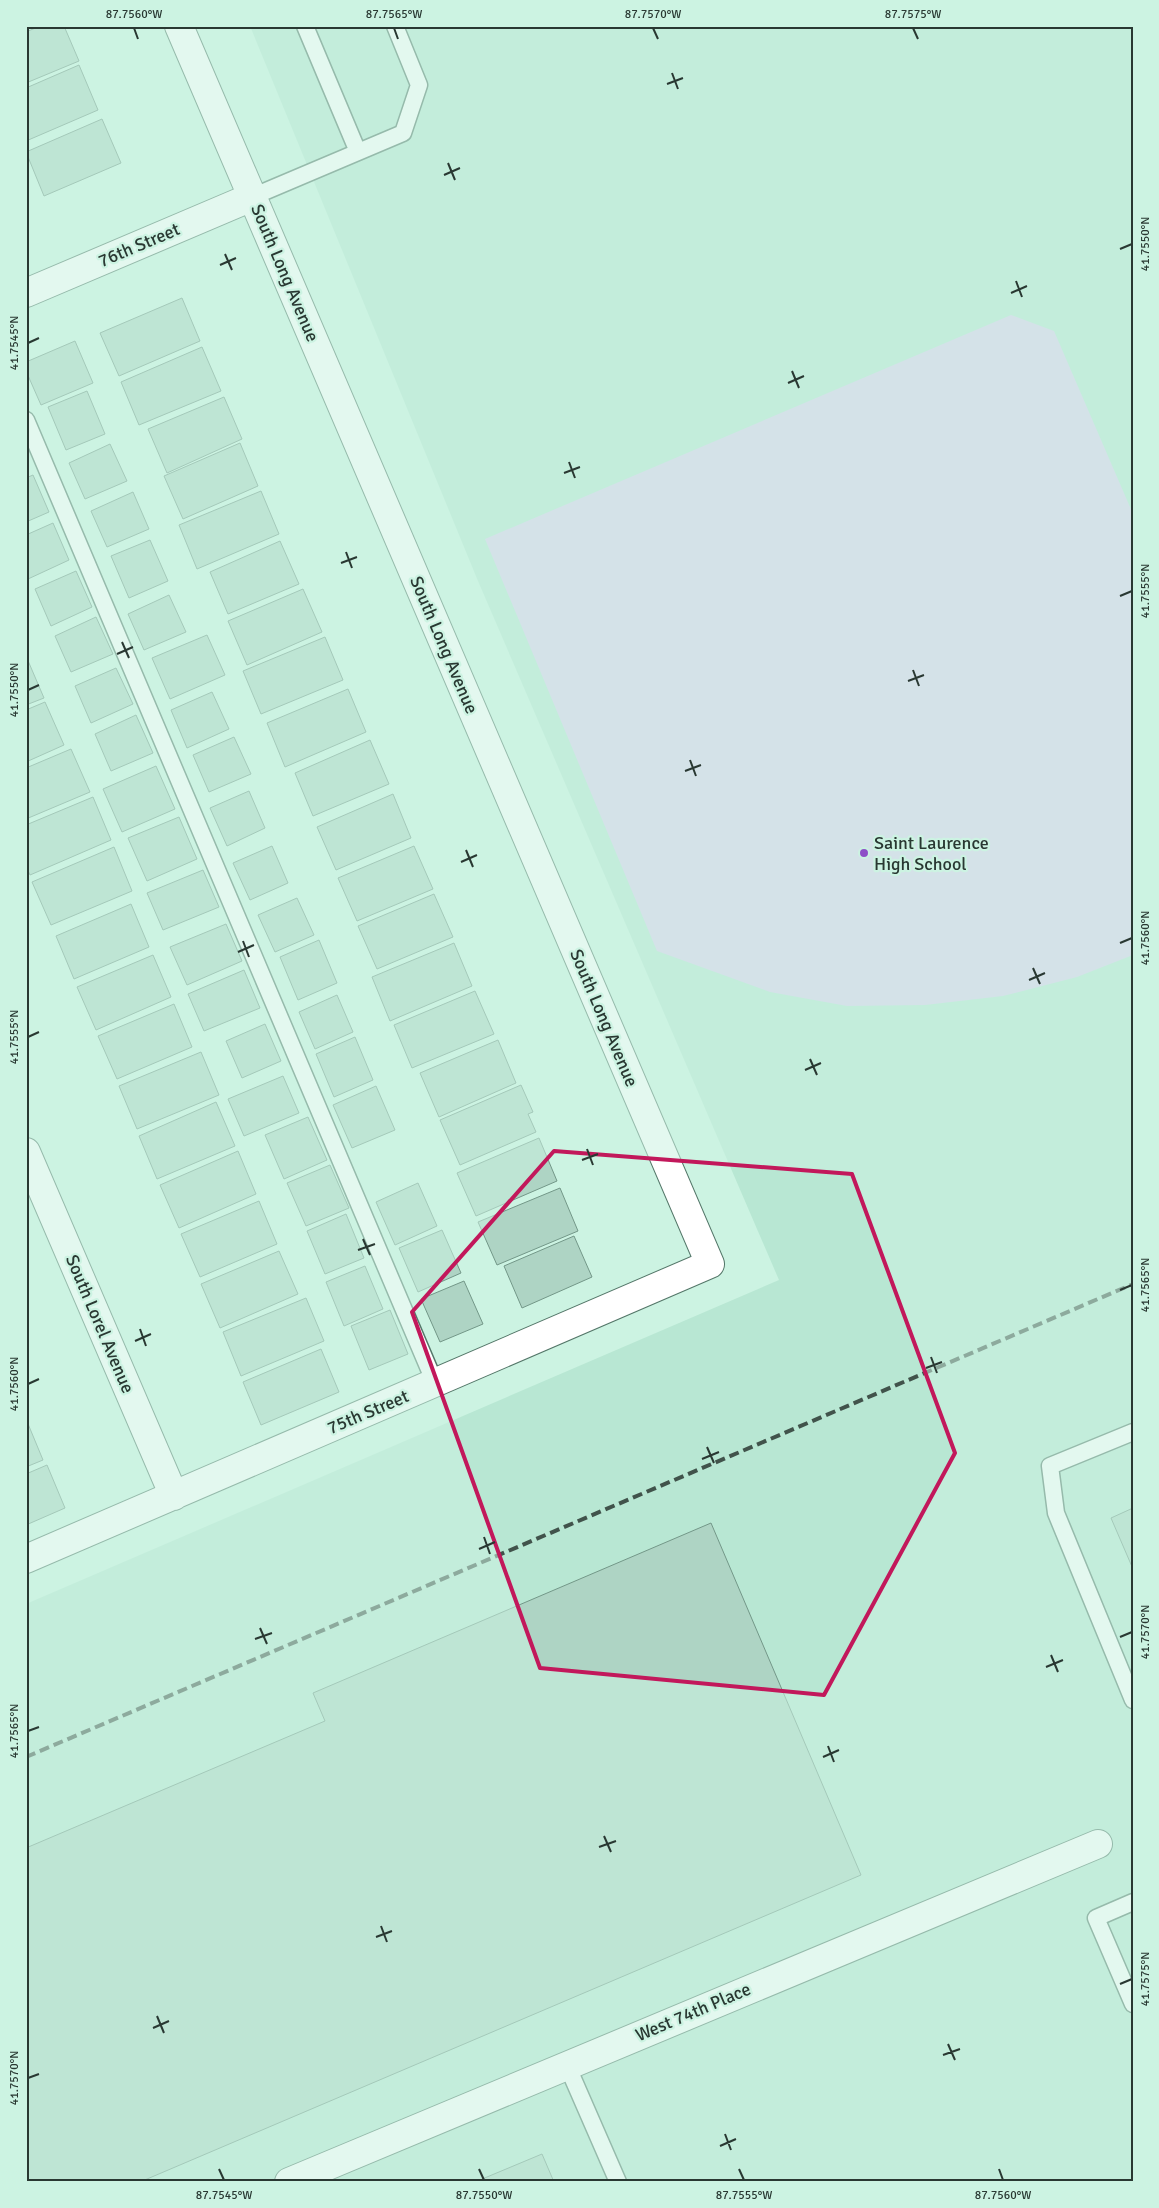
<svg xmlns="http://www.w3.org/2000/svg" width="1159" height="2208" font-family="Signika,sans-serif">
<style>
.built{fill:#b8e7d3}
.green{fill:#ddcff0}
.building{fill:#aed4c4;stroke:#739788}
.lines{fill:none;stroke-linecap:round;stroke-linejoin:round}
.service-casing{stroke:#547769;stroke-width:19}
.minor-casing{stroke:#547769;stroke-width:30}
.service{stroke:#fff;stroke-width:16}
.minor{stroke:#fff;stroke-width:28}
.rail{stroke:#41534b;stroke-width:4;stroke-dasharray:10 5;stroke-linecap:butt}
.marked{fill:none;stroke:#c2185b;stroke-width:4;stroke-linejoin:round}
.ticks{fill:none;stroke:#293832;stroke-width:2}
.poi-dot{fill:#8d50c7;stroke:#ccf3e2;stroke-width:2}
.labels{text-anchor:middle;dominant-baseline:central;stroke-width:4.5;stroke-linejoin:round;paint-order:stroke}
.street-label{font-size:18px;fill:#293832;stroke:#ccf3e2}
.poi-label{font-size:18px;fill:#293832;stroke:#ccf3e2;text-anchor:start}
.neatline{fill:none;stroke:#293832;stroke-width:2}
.ticks-label{font-size:12px;text-anchor:middle;fill:#293832}
</style>
<rect width="100%" height="100%" fill="#ccf3e2"/>
<!-- built -->
<path class="built" d="M250 26H1133V2182H26V1604L779 1280 478 581Z"/>
<!-- green -->
<path class="green" d="M1011 315 1054 331 1133 514V955L1077 977 1003 996 925 1005 847 1006 770 992 657 951 485 539Z"/>
<!-- building -->
<path class="building" d="M40 26H64L79 61 26 83V32Z
M79 65 98 110 26 141V88Z
M102 119 121 163 44 196 26 152Z
M182 298 200 341 119 376 100 333Z
M75 341 93 383 41 405 26 371V362Z
M202 347 221 391 139 425 121 382Z
M87 391 105 434 66 450 48 407Z
M224 397 242 439 167 473 148 429Z
M240 443 258 486 183 519 164 476Z
M110 444 127 481 85 499 69 463Z
M33 475 49 512 26 522V478Z
M261 491 279 534 197 569 179 525Z
M133 492 149 529 107 547 91 511Z
M53 523 69 560 28 579 26 535Z
M150 540 168 581 129 598 111 556Z
M280 541 299 584 228 614 210 572Z
M76 571 92 607 51 626 35 589Z
M303 589 322 632 247 665 228 621Z
M169 595 186 632 144 650 128 614Z
M96 617 113 654 71 672 55 636Z
M207 635 225 675 170 699 152 658Z
M325 637 343 680 261 714 243 671Z
M26 656 44 698 26 705Z
M116 668 133 704 91 723 75 686Z
M348 689 366 732 285 767 267 723Z
M212 692 229 729 187 748 171 710Z
M45 702 64 745 26 762V710Z
M136 715 153 753 111 771 95 734Z
M234 737 251 774 209 792 193 755Z
M370 740 389 784 313 816 295 773Z
M71 749 90 792 26 819V768Z
M156 766 175 809 122 832 103 789Z
M249 791 265 828 227 846 210 808Z
M393 794 411 838 336 870 317 827Z
M93 797 111 840 30 875 26 866V825Z
M179 817 197 859 147 881 128 838Z
M272 846 288 883 250 900 233 863Z
M414 846 433 889 357 921 338 878Z
M114 847 132 891 51 925 32 882Z
M203 870 219 907 163 930 147 893Z
M434 894 453 937 377 969 358 926Z
M297 898 314 935 275 952 258 915Z
M131 904 149 947 74 979 56 936Z
M226 924 242 961 187 985 170 947Z
M319 940 337 983 298 1000 280 957Z
M454 943 472 986 390 1021 372 977Z
M153 955 171 997 96 1030 77 987Z
M244 970 260 1008 204 1031 188 994Z
M475 991 494 1034 412 1068 394 1025Z
M337 995 353 1032 315 1049 299 1012Z
M174 1004 192 1047 117 1079 98 1036Z
M265 1024 281 1061 242 1078 226 1041Z
M355 1037 373 1080 334 1097 316 1054Z
M498 1040 516 1083 439 1117 420 1073Z
M201 1052 219 1095 137 1129 119 1086Z
M283 1076 299 1113 244 1136 228 1099Z
M521 1085 533 1112 528 1114 536 1132 460 1165 440 1120Z
M376 1086 395 1130 352 1148 333 1105Z
M216 1102 235 1146 157 1179 139 1136Z
M308 1117 327 1160 284 1179 265 1135Z
M539 1138 557 1181 476 1216 457 1173Z
M238 1151 256 1194 179 1228 160 1185Z
M330 1165 349 1208 306 1226 287 1183Z
M418 1183 437 1226 395 1245 376 1202Z
M560 1188 578 1231 497 1265 478 1222Z
M259 1201 277 1244 200 1277 181 1234Z
M346 1214 364 1258 325 1274 307 1231Z
M442 1230 461 1273 418 1292 399 1248Z
M574 1236 592 1277 522 1308 504 1266Z
M279 1251 298 1294 220 1328 201 1284Z
M365 1266 383 1309 344 1326 326 1282Z
M464 1281 483 1324 440 1342 421 1299Z
M306 1298 324 1341 241 1376 223 1332Z
M390 1310 408 1354 369 1370 351 1326Z
M321 1349 339 1392 261 1425 243 1382Z
M26 1419 43 1460 26 1467Z
M47 1465 65 1508 26 1525V1474Z
M1133 1508V1569L1111 1518Z
M711 1523 861 1875 140 2182H26V1848L325 1721 313 1693Z
M542 2154 554 2182H475Z"/>
<g class="lines">
<!-- service casing -->
<g class="service-casing">
<path id="service" d="M305 26 358 152
M252 197 403 133 419 85 395 26
M26 420 435 1383
M1133 1432 1050 1466 1056 1513 1133 1700
M1133 1902 1096 1918 1133 2004
M567 2065 618 2182"/>
</g>
<!-- minor casing -->
<g class="minor-casing">
<path id="minor" d="M26 293 252 197
M26 1152 174 1496
M26 1559 710 1264 179 26
M289 2182 1098 1844"/>
</g>
<!-- service -->
<use href="#service" class="service"/>
<!-- minor -->
<use href="#minor" class="minor"/>
<!-- rail -->
<path class="rail" d="M26 1757 1133 1284"/>
</g>
<!-- marked area -->
<path d="M0 0H1159V2208H0ZM554 1151 852 1174 955 1453 824 1695 540 1668 412 1312Z" fill="#ccf3e2" fill-opacity=".55" fill-rule="evenodd"/>
<path class="marked" d="M554 1151 852 1174 955 1453 824 1695 540 1668 412 1312Z"/>
<!-- ticks -->
<path class="ticks" d="M134 28 138 39M394 28 398 39M653 28 658 39M913 28 918 39M672 73 678 89M667 84 683 78M448 163 455 180M444 175 460 168M1120 249 1132 244M225 254 232 270M220 265 236 258M1016 281 1022 297M1011 293 1027 286M28 343 39 338M792 371 799 388M788 383 804 376M569 462 575 478M564 473 580 467M346 552 352 568M341 563 357 557M1120 596 1132 591M122 642 129 658M117 654 133 647M913 670 919 686M908 681 924 675M28 690 39 685M690 760 696 776M685 771 701 765M466 850 473 867M461 862 477 855M243 941 249 957M1120 943 1132 938M238 952 254 945M1033 968 1040 984M1029 980 1045 973M28 1037 39 1032M810 1059 817 1075M805 1070 821 1063M587 1149 593 1165M582 1160 598 1154M363 1239 370 1255M358 1250 375 1244M1120 1290 1132 1285M140 1329 146 1346M135 1341 151 1334M931 1357 937 1373M926 1368 942 1362M28 1384 39 1379M707 1447 714 1463M702 1459 719 1452M484 1537 490 1554M479 1549 495 1542M260 1628 267 1644M1120 1637 1132 1632M255 1639 272 1633M1051 1655 1058 1672M1046 1667 1063 1660M28 1731 39 1727M828 1746 834 1762M823 1757 839 1750M604 1836 611 1852M599 1847 616 1841M381 1926 387 1942M376 1937 392 1931M1120 1984 1132 1979M157 2016 164 2033M153 2028 169 2021M948 2044 955 2060M943 2055 960 2049M28 2078 39 2074M725 2134 731 2150M720 2146 736 2139M219 2169 224 2180M479 2169 484 2180M739 2169 744 2180M999 2169 1003 2180"/>
<!-- markers -->
<circle class="poi-dot" cx="864" cy="853" r="5"/>
<g class="labels">
<!-- street labels -->
<g class="street-label">
<text transform="translate(139 245) rotate(-23)">76th Street</text>
<text transform="translate(285 273) rotate(67)">South Long Avenue</text>
<text transform="translate(444 645) rotate(67)">South Long Avenue</text>
<text transform="translate(604 1018) rotate(67)">South Long Avenue</text>
<text transform="translate(100 1324) rotate(67)">South Lorel Avenue</text>
<text transform="translate(368 1412) rotate(-23)">75th Street</text>
<text transform="translate(693 2012) rotate(-23)">West 74th Place</text>
</g>
<!-- poi labels -->
<g class="poi-label">
<text x="874" y="843">Saint Laurence<tspan x="874" dy="21">High School</tspan></text>
</g>
</g>
<!-- border -->
<rect width="1159" height="2208" fill="none" stroke="#ccf3e2" stroke-width="55"/>
<rect x="28" y="28" width="1104" height="2152" class="neatline"/>
<g class="ticks-label">
<text x="134" y="18">87.7560°W</text>
<text x="394" y="18">87.7565°W</text>
<text x="653" y="18">87.7570°W</text>
<text x="913" y="18">87.7575°W</text>
<text transform="translate(1145 244) rotate(-90)" y="4">41.7550°N</text>
<text transform="translate(14 343) rotate(-90)" y="4">41.7545°N</text>
<text transform="translate(1145 591) rotate(-90)" y="4">41.7555°N</text>
<text transform="translate(14 690) rotate(-90)" y="4">41.7550°N</text>
<text transform="translate(1145 938) rotate(-90)" y="4">41.7560°N</text>
<text transform="translate(14 1037) rotate(-90)" y="4">41.7555°N</text>
<text transform="translate(1145 1285) rotate(-90)" y="4">41.7565°N</text>
<text transform="translate(14 1384) rotate(-90)" y="4">41.7560°N</text>
<text transform="translate(1145 1632) rotate(-90)" y="4">41.7570°N</text>
<text transform="translate(14 1731) rotate(-90)" y="4">41.7565°N</text>
<text transform="translate(1145 1979) rotate(-90)" y="4">41.7575°N</text>
<text transform="translate(14 2078) rotate(-90)" y="4">41.7570°N</text>
<text x="224" y="2199">87.7545°W</text>
<text x="484" y="2199">87.7550°W</text>
<text x="744" y="2199">87.7555°W</text>
<text x="1003" y="2199">87.7560°W</text>
</g>
</svg>
